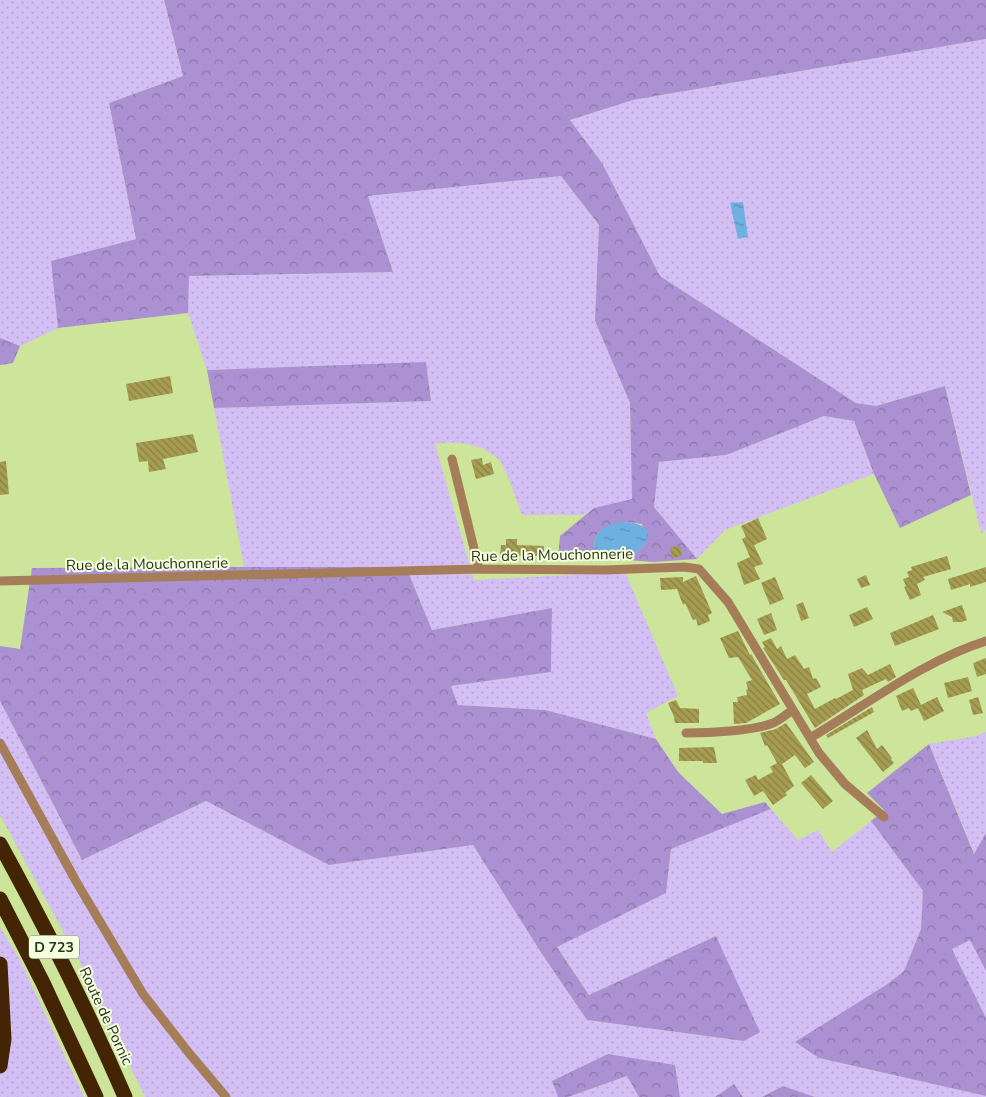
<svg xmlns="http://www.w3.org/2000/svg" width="986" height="1097" font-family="'Nunito Sans',sans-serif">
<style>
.grass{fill:url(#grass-dots)}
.forest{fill:url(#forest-crowns)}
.water{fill:url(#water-ripples)}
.building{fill:url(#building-back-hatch)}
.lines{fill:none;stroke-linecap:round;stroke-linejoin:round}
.street{stroke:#a57d59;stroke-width:9}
.highway{stroke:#432505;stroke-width:15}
.labels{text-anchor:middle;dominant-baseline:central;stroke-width:4;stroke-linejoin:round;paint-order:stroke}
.shield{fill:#f5ffe2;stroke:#677052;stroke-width:1}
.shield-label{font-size:14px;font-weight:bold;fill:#2a3315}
.street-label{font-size:15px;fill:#2a3315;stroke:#f5ffe2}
</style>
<defs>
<pattern id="grass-dots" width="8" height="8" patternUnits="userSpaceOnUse" patternTransform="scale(1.25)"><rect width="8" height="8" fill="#d4bff5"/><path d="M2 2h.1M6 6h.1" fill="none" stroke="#b6a5d1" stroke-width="1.8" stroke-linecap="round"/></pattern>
<pattern id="forest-crowns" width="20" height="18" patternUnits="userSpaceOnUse" patternTransform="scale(1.25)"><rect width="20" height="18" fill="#ab91d2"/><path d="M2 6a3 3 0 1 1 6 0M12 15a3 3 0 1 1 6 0" fill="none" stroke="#8b77a9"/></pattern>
<pattern id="water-ripples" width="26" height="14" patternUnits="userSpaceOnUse" patternTransform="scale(1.25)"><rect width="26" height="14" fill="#70b0e1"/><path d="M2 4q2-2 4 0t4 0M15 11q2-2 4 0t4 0" fill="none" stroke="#5c90b5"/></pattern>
<pattern id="building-back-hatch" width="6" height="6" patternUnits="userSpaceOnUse" patternTransform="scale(1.25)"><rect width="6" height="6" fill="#a69d52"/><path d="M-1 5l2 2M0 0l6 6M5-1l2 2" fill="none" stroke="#878143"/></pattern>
</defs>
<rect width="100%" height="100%" fill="#cde49b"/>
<!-- grass -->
<path class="grass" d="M0 0H164L183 76 109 103 136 239 52 261 58 328 20 346 0 338Z
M986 39V530L981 533 945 386 876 406 856 403 660 276 602 163 570 120 633 100Z
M561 176 599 225 595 321 630 403 632 500 594 508 584 515H522C518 505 505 466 500 461 483 443 457 441 435 444L474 580 625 572 678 696 646 713 656 739 545 710 458 705 451 686 551 672 552 608 432 630 406 567H244L214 408 431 401 426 363 207 370 188 313V276L393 272 368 196Z
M824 416 854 421 874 474 725 530 697 559 654 507 659 462 726 455Z
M0 701 82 860 206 801 329 865 473 845 542 954 587 1020 744 1041 759 1032 716 936 589 995 557 946 666 893 671 849 771 809 798 840 818 830 832 852 871 821 923 891 921 929 904 971 886 985 819 1058 986 1096V1097H815L783 1086 762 1097H743L734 1084 715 1097H680L675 1065 552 1081 558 1097H145L79 961 0 815Z
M986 732V833L975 855 929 744 976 736Z
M0 927 19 958 84 1097H0Z
M970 939 986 971V1018L952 949Z
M627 1076 639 1097H568Z"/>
<!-- forest -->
<path class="forest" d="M164 0H986V39L633 100 570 120 602 163 660 276 856 403 876 406 945 386 971 495 900 528 874 474 854 421 824 416 726 455 659 462 654 507 697 559 653 562 628 560 646 543 642 524C617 518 581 529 599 560L558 559 560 536 594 508 632 499 630 403 595 321 599 225 561 176 368 196 393 272 189 276 188 313 58 328 51 261 136 239 109 103 183 76Z
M0 338 20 346 13 363 0 365Z
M426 362 431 401 214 408 207 370Z
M244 567H406L432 630 552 608 551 672 451 686 458 705 545 710 656 739 678 772 722 814 765 802 771 809 671 849 666 893 557 947 589 995 716 936 760 1032 744 1041 587 1020 542 954 473 845 329 865 206 801 82 860 0 701V646L20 649 32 568Z
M929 744 974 854 986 833V971L970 940 952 949 986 1018V1096L819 1058 795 1042 886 985 904 971 921 929 923 891 871 821 884 810 867 793Z
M608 1054 675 1065 680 1097H639L627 1076 568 1097H558L552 1081Z
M734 1084 743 1097H715Z
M783 1086 815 1097H762Z"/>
<!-- water -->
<path class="water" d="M743 202 748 237 738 239 730 203Z
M618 522C631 522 639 522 648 531L646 543 628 560H599C587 540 598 527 618 522Z"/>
<!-- building -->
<path class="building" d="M170 376 173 393 129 401 126 384Z
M193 434 198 452 163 459 166 469 149 472 148 461 139 462 136 443Z
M482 458 483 465 491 462 494 474 476 479 471 460Z
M6 461 9 494 0 495V462Z
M758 518 767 539 754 545 763 564 754 567 760 579 744 585 737 563 750 557 742 539 746 537 741 526Z
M506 539H517V545L544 546V556H500L501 545H506Z
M680 546 682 556 672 558 670 547Z
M947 556 951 569 923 577 925 580 917 584 921 595 910 600 904 587 906 586 903 579 909 577 907 572 912 570 911 567Z
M986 567V582L970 587V584L951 590 948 579Z
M866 575 870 585 861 588 857 579Z
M696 576 712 613 708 615 710 621 698 626 696 619 693 620 685 603 683 605 677 589 661 590 660 578 683 577V582Z
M775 577 784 599 770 605 761 583Z
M803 602 809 618 801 621 796 605Z
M962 605 967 620 962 622H953L952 617 942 612Z
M867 607 873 619 854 627 849 615Z
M771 613 777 630 764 635 757 619Z
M933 615 939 629 895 646 890 633Z
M738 631 750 655 751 654 780 704 746 723 734 724 733 702H738L737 697 747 695 746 690 748 689 746 682 752 680 738 657 729 658 720 638Z
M771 638 777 649 781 646 787 659 795 655 804 669 809 667 813 679 816 678 821 687 807 694 815 709 835 698 836 699 853 690 848 674 862 668 868 675 890 664 896 677 888 682 886 679 862 690 864 695 815 728 786 680H784L763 648 765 647 762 642Z
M986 658V674L977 677 973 663Z
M968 677 972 691 948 698 944 683Z
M913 688 921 705 937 697 944 711 924 721 918 708 911 711 909 708 902 711 896 696Z
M978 697 983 713 973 715 969 700Z
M676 700 680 708 699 709V723H675L674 717 668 703Z
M872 707 874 712 828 738 826 735Z
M786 723 814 762 805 768 795 755 782 764 794 786 785 793 787 795 773 805 763 791 754 796 745 780 756 775 758 780 773 772 770 767 777 763 767 745 765 746 760 733 776 729Z
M867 730 877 749 882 745 892 758 891 759 894 763 883 772 856 738Z
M714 747 717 763H703V761H679V748Z
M811 775 833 801 823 809 801 783Z"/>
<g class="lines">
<!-- street -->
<path class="street" d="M452 459 479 569
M0 581 479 569 605 570 684 567 699 569 728 602 819 753 845 784 884 817
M686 733C708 733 753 731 773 723 780 720 786 714 793 710
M810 738C866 705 925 660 986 641
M0 743 77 883 143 994 189 1053 226 1097"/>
<!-- highway -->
<path class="highway" d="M0 844C45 926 88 1011 125 1097
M0 899 43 983 96 1097
M0 964 4 1039 0 1066"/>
</g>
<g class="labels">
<!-- shield labels -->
<rect class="shield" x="29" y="935.5" width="50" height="23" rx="4"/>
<g class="shield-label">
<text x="54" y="947">D 723</text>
</g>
<!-- street labels -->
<g class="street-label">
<text transform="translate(552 555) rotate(-1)">Rue de la Mouchonnerie</text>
<text transform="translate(147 564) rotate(-1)">Rue de la Mouchonnerie</text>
<text transform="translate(106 1016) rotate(65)">Route de Pornic</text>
</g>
</g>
</svg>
